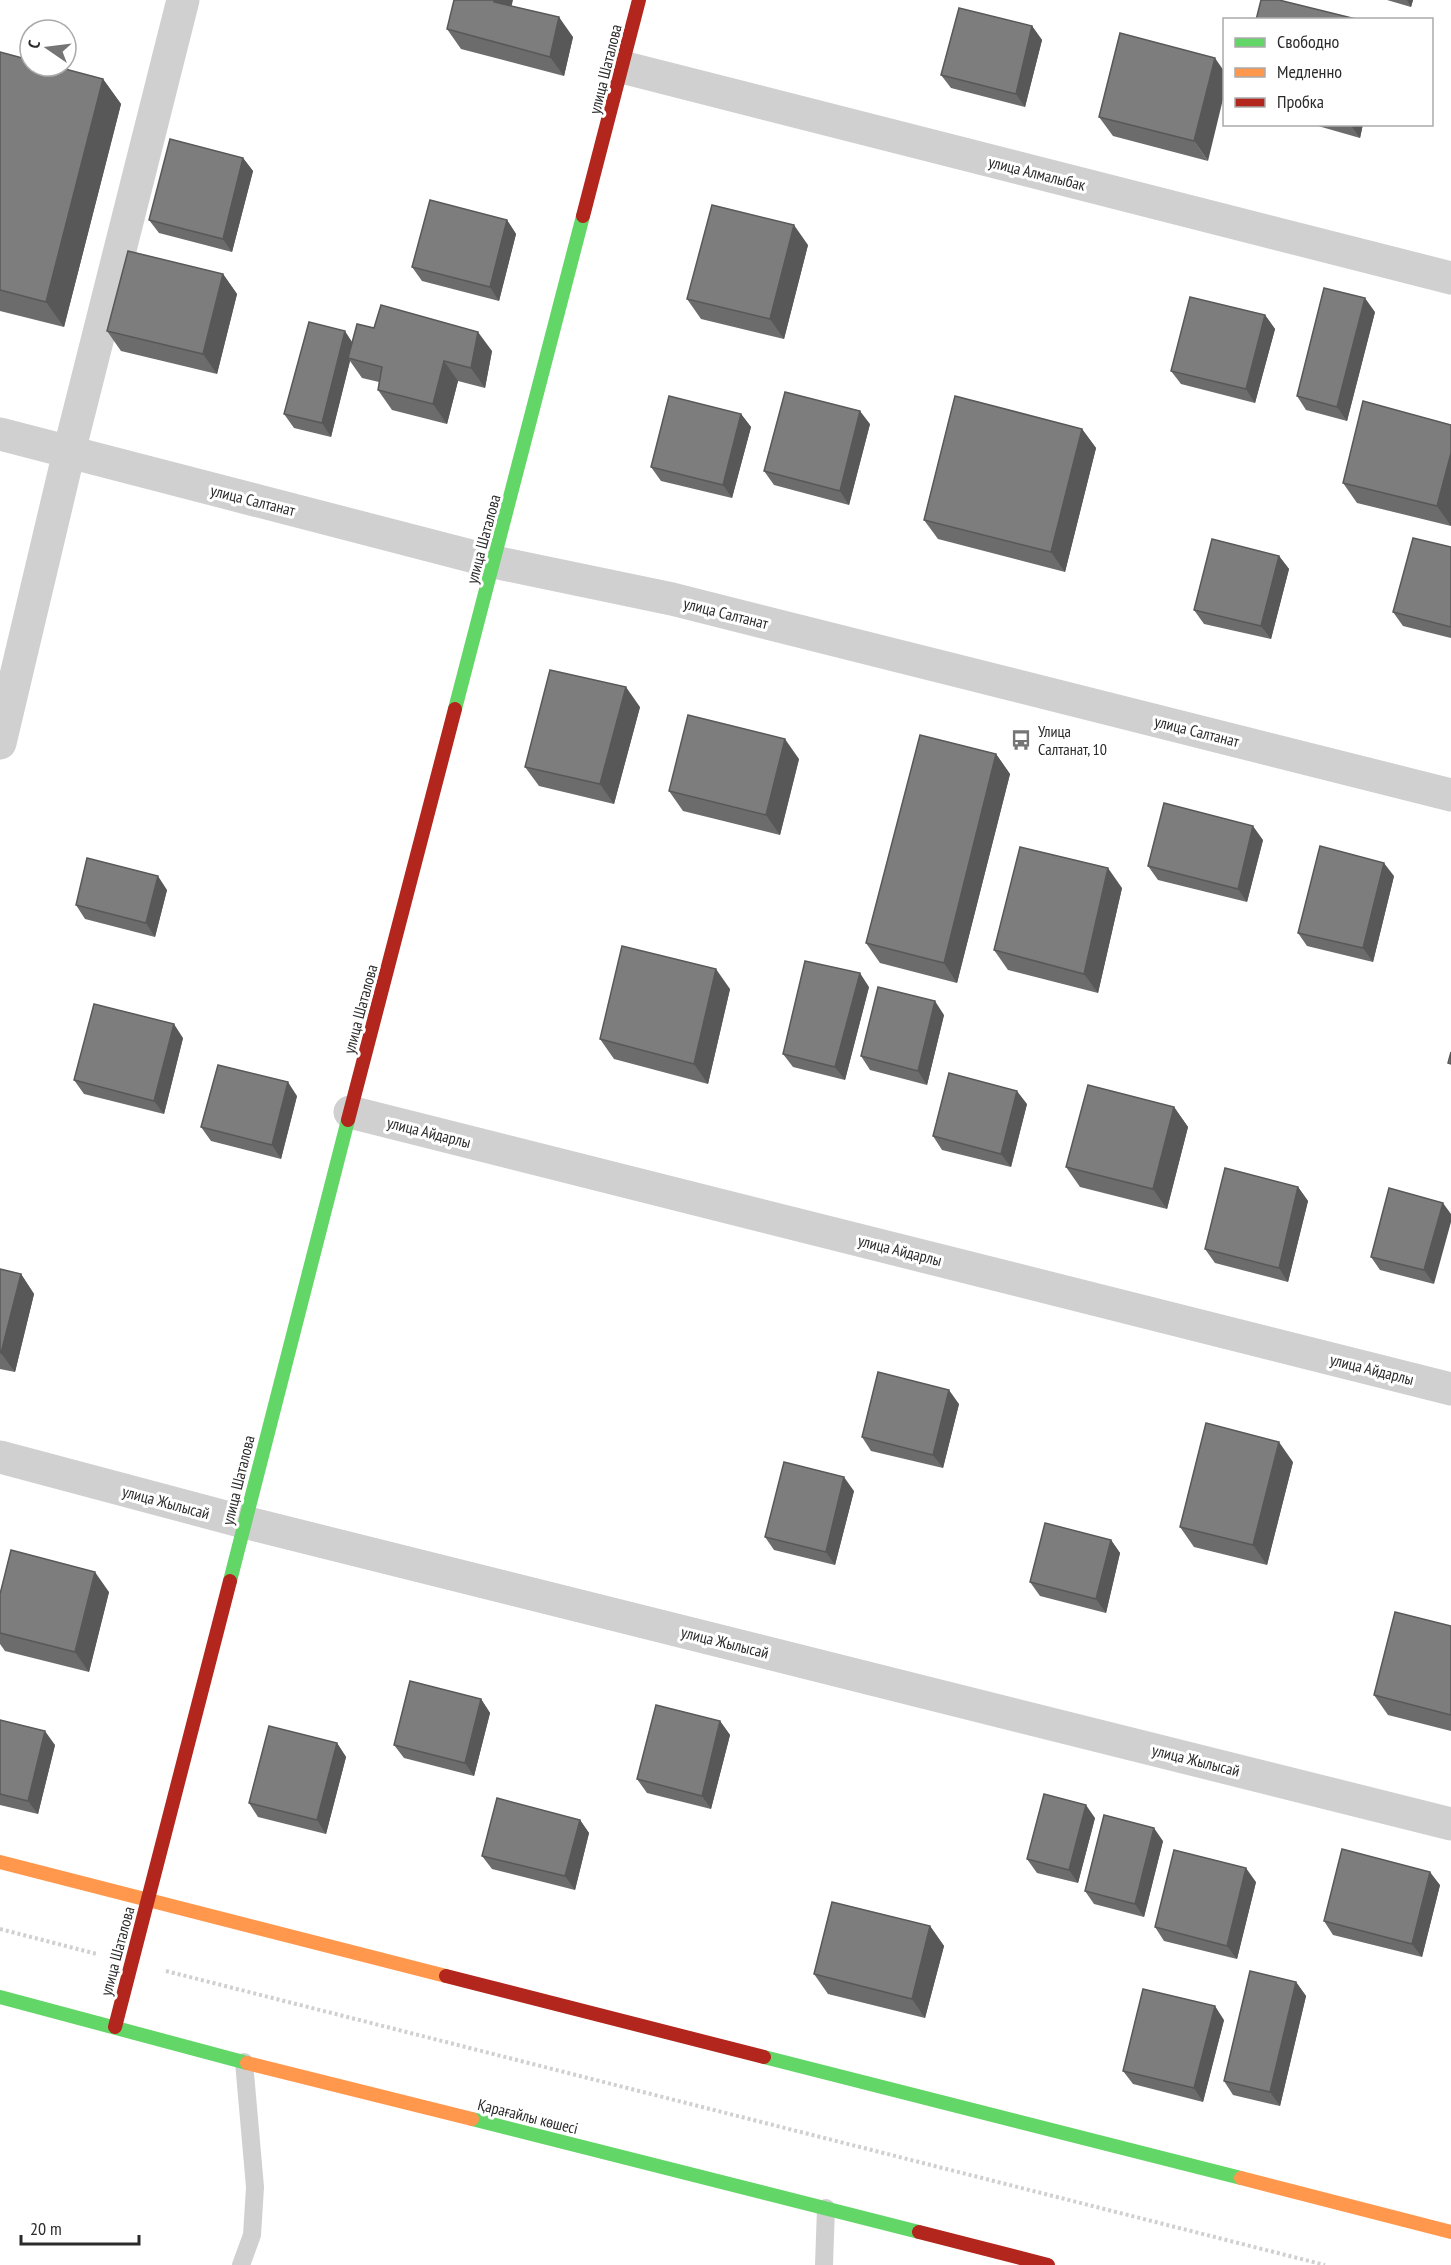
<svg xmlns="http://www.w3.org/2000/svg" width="1451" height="2265" font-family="'PT Sans Narrow',sans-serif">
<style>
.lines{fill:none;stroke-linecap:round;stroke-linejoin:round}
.path{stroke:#d0d0d0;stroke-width:4;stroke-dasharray:3 3;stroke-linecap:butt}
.lane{stroke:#d0d0d0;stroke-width:18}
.street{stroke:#d0d0d0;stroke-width:33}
.fast{stroke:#63d668;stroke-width:14}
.slow{stroke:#ff974d;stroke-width:14}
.jam{stroke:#b3261e;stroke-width:14}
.wall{fill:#6c6c6c}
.shaded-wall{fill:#585858}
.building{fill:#7d7d7d;stroke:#585858;stroke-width:1.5}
.labels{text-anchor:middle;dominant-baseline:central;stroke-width:6;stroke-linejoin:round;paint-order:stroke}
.street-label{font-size:16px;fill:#2b2b2b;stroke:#fff}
.poi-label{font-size:16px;fill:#2b2b2b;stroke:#fff;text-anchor:start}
</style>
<rect width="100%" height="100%" fill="#fff"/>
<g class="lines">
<!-- path -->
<path class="path" d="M0 1929 97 1954
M166 1971 1325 2265"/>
<!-- lane -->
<path class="lane" d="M241 2265 252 2235 255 2187 244 2062
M824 2265 826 2208"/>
<!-- street -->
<path class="street" d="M622 67 1451 278
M0 434 494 562 672 599 1451 795
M0 743 69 452 183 0
M350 1112 1451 1389
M0 1457 244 1522 1451 1824"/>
<!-- fast -->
<path class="fast" d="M455 709 583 216
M230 1581 348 1120
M0 1997 247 2063
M764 2057 1241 2178
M472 2119 919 2232"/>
<!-- slow -->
<path class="slow" d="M0 1862 446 1976
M247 2063 472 2119
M1241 2178 1451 2232"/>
<!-- jam -->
<path class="jam" d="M583 216 639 0
M348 1120 455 709
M446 1976 764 2057
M115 2027 230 1581
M919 2232 1048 2265"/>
</g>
<!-- wall -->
<path class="wall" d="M1387 0H1413L1411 7Z
M511 6 573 37 564 76 461 49 447 29Z
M1032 26 1042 40 1025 107 951 88 941 75Z
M1120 33 1208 161 1113 136 1099 117Z
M0 52 103 79 121 104 64 327 0 311Z
M1311 124H1363L1360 138Z
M243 158 253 171 232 252 159 233 149 220Z
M507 220 516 234 499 301 422 281 412 267Z
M808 245 784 339 701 319 687 299Z
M223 274 237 294 217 374 121 351 107 331Z
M1375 312 1347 421 1306 410 1297 396Z
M1265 315 1275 329 1255 403 1181 384 1171 371Z
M374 328 492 351 485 388 458 381 447 424 392 410 378 390 379 382 362 378 350 361 331 437 294 428 284 414 352 342Z
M741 414 751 427 732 498 661 481 651 467Z
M870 424 849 505 774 485 764 471Z
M1451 425V526L1357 503 1343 483Z
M1082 429 1096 448 1065 572 938 539 924 520Z
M1451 547V638L1403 626 1393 612Z
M1279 556 1289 569 1271 639 1204 624 1194 610Z
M640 707 614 804 539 786 525 767Z
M996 754 1010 774 957 983 880 963 866 943Z
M799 759 780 835 683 811 669 791Z
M1263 840 1247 902 1158 880 1148 866Z
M1394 876 1373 962 1307 946 1298 933Z
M1122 888 1098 993 1008 970 994 950Z
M167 890 155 937 85 919 76 905Z
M869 987 845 1080 793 1067 783 1054Z
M730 989 708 1084 614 1059 600 1039Z
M944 1015 927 1085 870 1070 861 1056Z
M183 1038 164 1114 84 1094 74 1080Z
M297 1096 281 1159 211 1141 201 1127Z
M1027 1104 1011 1167 942 1150 933 1136Z
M1174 1107 1188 1127 1167 1209 1080 1187 1066 1167Z
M1298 1187 1308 1201 1288 1282 1215 1263 1205 1249Z
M1389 1188 1434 1284 1380 1270 1371 1257Z
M0 1269 21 1274 34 1294 15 1372 0 1369Z
M959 1404 943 1468 871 1451 862 1437Z
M1293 1462 1267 1565 1194 1547 1180 1527Z
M854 1491 835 1565 774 1550 765 1537Z
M1111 1540 1120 1553 1106 1613 1040 1596 1030 1582Z
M109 1592 89 1672 5 1651 0 1644V1594Z
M1451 1626V1731L1388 1715 1374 1695Z
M481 1699 490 1713 474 1776 404 1758 394 1745Z
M0 1720 55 1745 38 1814 0 1805Z
M720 1721 730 1735 711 1809 647 1793 637 1779Z
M337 1743 346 1757 326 1834 258 1817 249 1803Z
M1095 1818 1078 1883 1037 1873 1027 1859Z
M580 1820 589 1833 575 1890 492 1869 482 1856Z
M1163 1841 1144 1917 1094 1904 1085 1891Z
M1256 1882 1237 1959 1164 1941 1155 1927Z
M1440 1885 1422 1957 1333 1935 1324 1921Z
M930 1926 944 1946 925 2018 828 1994 814 1974Z
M1296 1982 1306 1996 1280 2106 1233 2095 1224 2081Z
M1224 2020 1203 2102 1133 2084 1123 2071Z"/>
<!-- shaded-wall -->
<path class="shaded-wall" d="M494 0H513L508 21 494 2Z
M1407 0H1413L1411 7Z
M559 17 573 37 564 76 550 57Z
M1032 26 1042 40 1025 107 1016 94Z
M1215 58 1224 71V95L1208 161 1194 141Z
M103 79 121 104 64 327 46 302Z
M1350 124H1363L1360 138Z
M243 158 253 171 232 252 223 239Z
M507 220 516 234 499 301 490 287Z
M794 225 808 245 784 339 770 319Z
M223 274 237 294 217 374 203 354Z
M1365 298 1375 312 1347 421 1337 407Z
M1265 315 1275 329 1255 403 1246 389Z
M345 331 354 345 348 358 350 361 331 437 322 423Z
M478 332 492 351 485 388 471 368Z
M444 361 458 381 447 424 433 404Z
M860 411 870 424 849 505 840 491Z
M741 414 751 427 732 498 723 485Z
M1082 429 1096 448 1065 572 1051 552Z
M1451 453V526L1437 506Z
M1279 556 1289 569 1271 639 1261 626Z
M626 687 640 707 614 804 600 784Z
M785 739 799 759 780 835 766 815Z
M996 754 1010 774 957 983 944 963Z
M1253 826 1263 840 1247 902 1238 889Z
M1384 863 1394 876 1373 962 1363 948Z
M1108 868 1122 888 1098 993 1084 974Z
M158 876 167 890 155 937 146 923Z
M716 969 730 989 708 1084 694 1064Z
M860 973 869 987 845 1080 835 1067Z
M935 1001 944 1015 927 1085 918 1071Z
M174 1024 183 1038 164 1114 154 1101Z
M288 1082 297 1096 281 1159 272 1145Z
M1017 1091 1027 1104 1011 1167 1001 1154Z
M1174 1107 1188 1127 1167 1209 1153 1189Z
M1298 1187 1308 1201 1288 1282 1279 1268Z
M1443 1203 1451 1214V1222L1434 1284 1424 1270Z
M21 1274 34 1294 15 1372 1 1353Z
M949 1390 959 1404 943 1468 933 1455Z
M1279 1442 1293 1462 1267 1565 1253 1545Z
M844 1477 854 1491 835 1565 826 1552Z
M1111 1540 1120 1553 1106 1613 1096 1599Z
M95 1572 109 1592 89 1672 75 1652Z
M481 1699 490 1713 474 1776 465 1763Z
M720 1721 730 1735 711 1809 702 1796Z
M45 1731 55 1745 38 1814 28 1801Z
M337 1743 346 1757 326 1834 317 1820Z
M1086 1805 1095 1818 1078 1883 1069 1870Z
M580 1820 589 1833 575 1890 565 1876Z
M1154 1828 1163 1841 1144 1917 1135 1904Z
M1246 1868 1256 1882 1237 1959 1227 1946Z
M1430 1872 1440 1885 1422 1957 1412 1944Z
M930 1926 944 1946 925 2018 912 1999Z
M1296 1982 1306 1996 1280 2106 1270 2092Z
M1215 2006 1224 2020 1203 2102 1194 2088Z"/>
<!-- building -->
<path class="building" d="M454 0H494V2L559 17 550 57 447 29Z
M1261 0H1279L1360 20H1256Z
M959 8 1032 26 1016 94 941 75Z
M1120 33 1215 58 1194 141 1099 117Z
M0 52 30 60V66H54L103 79 46 302 0 290Z
M170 139 243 158 223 239 149 220Z
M430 200 507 220 490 287 412 267Z
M712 205 794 225 770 319 687 299Z
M128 251 223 274 203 354 107 331Z
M1324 288 1365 298 1337 407 1297 396Z
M1190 297 1265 315 1246 389 1171 371Z
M381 305 478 332 471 368 444 361 433 404 378 390 382 367 348 358 357 324 374 328Z
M309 322 345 331 322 423 284 414Z
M785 392 860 411 840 491 764 471Z
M669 396 741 414 723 485 651 467Z
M955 396 1082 429 1051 552 924 520Z
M1363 401 1451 425V453L1437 506 1343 483Z
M1413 538 1451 547V627L1393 612Z
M1212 539 1279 556 1261 626 1194 610Z
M550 670 626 687 600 784 525 767Z
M688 715 785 739 766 815 669 791Z
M920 735 996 754 944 963 866 943Z
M1164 803 1253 826 1238 889 1148 866Z
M1320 846 1384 863 1363 948 1298 933Z
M1020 847 1108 868 1084 974 994 950Z
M87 858 158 876 146 923 76 905Z
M622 946 716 969 694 1064 600 1039Z
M805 961 860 973 835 1067 783 1054Z
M878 987 935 1001 918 1071 861 1056Z
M94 1004 174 1024 154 1101 74 1080Z
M1451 1052V1064L1448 1063Z
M218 1065 288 1082 272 1145 201 1127Z
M949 1073 1017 1091 1001 1154 933 1136Z
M1088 1085 1174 1107 1153 1189 1066 1167Z
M1225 1168 1298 1187 1279 1268 1205 1249Z
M1389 1188 1443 1203 1424 1270 1371 1257Z
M0 1269 21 1274 1 1353 0 1352Z
M878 1372 949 1390 933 1455 862 1437Z
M1206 1423 1279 1442 1253 1545 1180 1527Z
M784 1462 844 1477 826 1552 765 1537Z
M1045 1523 1111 1540 1096 1599 1030 1582Z
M11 1550 95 1572 75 1652 0 1633V1594Z
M1395 1612 1451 1626V1715L1374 1695Z
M410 1681 481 1699 465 1763 394 1745Z
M656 1705 720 1721 702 1796 637 1779Z
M0 1720 45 1731 28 1801 0 1794Z
M269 1726 337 1743 317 1820 249 1803Z
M1044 1794 1086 1805 1069 1870 1027 1859Z
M497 1798 580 1820 565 1876 482 1856Z
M1104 1815 1154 1828 1135 1904 1085 1891Z
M1342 1849 1430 1872 1412 1944 1324 1921Z
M1174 1850 1246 1868 1227 1946 1155 1927Z
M832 1902 930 1926 912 1999 814 1974Z
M1250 1971 1296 1982 1270 2092 1224 2081Z
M1143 1989 1215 2006 1194 2088 1123 2071Z"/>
<!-- icons -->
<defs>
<g id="bus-bare" transform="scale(1.62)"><path d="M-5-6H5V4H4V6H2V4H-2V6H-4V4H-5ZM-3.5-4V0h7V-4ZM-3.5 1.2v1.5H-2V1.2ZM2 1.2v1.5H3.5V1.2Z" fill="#757575" stroke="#fff" stroke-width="2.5" paint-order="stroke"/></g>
</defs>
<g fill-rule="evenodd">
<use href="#bus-bare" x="1021" y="740"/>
</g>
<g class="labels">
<!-- street labels -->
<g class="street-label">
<text transform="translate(605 69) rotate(-76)">улица Шаталова</text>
<text transform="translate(1037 173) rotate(14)">улица Алмалыбак</text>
<text transform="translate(253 500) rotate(14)">улица Салтанат</text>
<text transform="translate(483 539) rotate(-75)">улица Шаталова</text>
<text transform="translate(726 613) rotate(14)">улица Салтанат</text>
<text transform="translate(1197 731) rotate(14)">улица Салтанат</text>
<text transform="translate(360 1009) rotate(-75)">улица Шаталова</text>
<text transform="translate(429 1132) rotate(14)">улица Айдарлы</text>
<text transform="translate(900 1250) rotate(14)">улица Айдарлы</text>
<text transform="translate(1372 1369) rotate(14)">улица Айдарлы</text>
<text transform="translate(238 1480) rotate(-76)">улица Шаталова</text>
<text transform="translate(166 1502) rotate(15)">улица Жылысай</text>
<text transform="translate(725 1642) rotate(14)">улица Жылысай</text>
<text transform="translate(1196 1760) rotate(14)">улица Жылысай</text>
<text transform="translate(117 1951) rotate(-75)">улица Шаталова</text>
<text transform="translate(528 2116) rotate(14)">Қарағайлы көшесі</text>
</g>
<!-- poi labels -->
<g class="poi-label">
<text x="1038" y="731">Улица<tspan x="1038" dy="18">Салтанат, 10</tspan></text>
</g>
</g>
<!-- legend -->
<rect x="1223" y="18" width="210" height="108" fill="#ffffff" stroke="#aaaaaa" stroke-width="1.5"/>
<rect x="1235" y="38" width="30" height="9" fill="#63d668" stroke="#aaaaaa" stroke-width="1.5"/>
<text x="1277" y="48" font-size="18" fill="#2b2b2b">Свободно</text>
<rect x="1235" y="68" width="30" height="9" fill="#ff974d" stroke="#aaaaaa" stroke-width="1.5"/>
<text x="1277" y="78" font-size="18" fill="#2b2b2b">Медленно</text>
<rect x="1235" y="98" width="30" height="9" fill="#b3261e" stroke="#aaaaaa" stroke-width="1.5"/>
<text x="1277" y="108" font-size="18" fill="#2b2b2b">Пробка</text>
<!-- north arrow -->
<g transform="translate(48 48) rotate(284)"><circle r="28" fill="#ffffff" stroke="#aaaaaa" stroke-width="1.5"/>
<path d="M0-4.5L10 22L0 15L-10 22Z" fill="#757575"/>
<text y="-9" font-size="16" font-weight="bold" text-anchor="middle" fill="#2b2b2b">С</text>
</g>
<!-- scale -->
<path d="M21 2235v9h118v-9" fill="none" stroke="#2b2b2b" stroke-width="3"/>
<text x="30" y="2235" font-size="18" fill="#2b2b2b" stroke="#ffffff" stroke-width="4.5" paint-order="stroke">20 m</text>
</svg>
